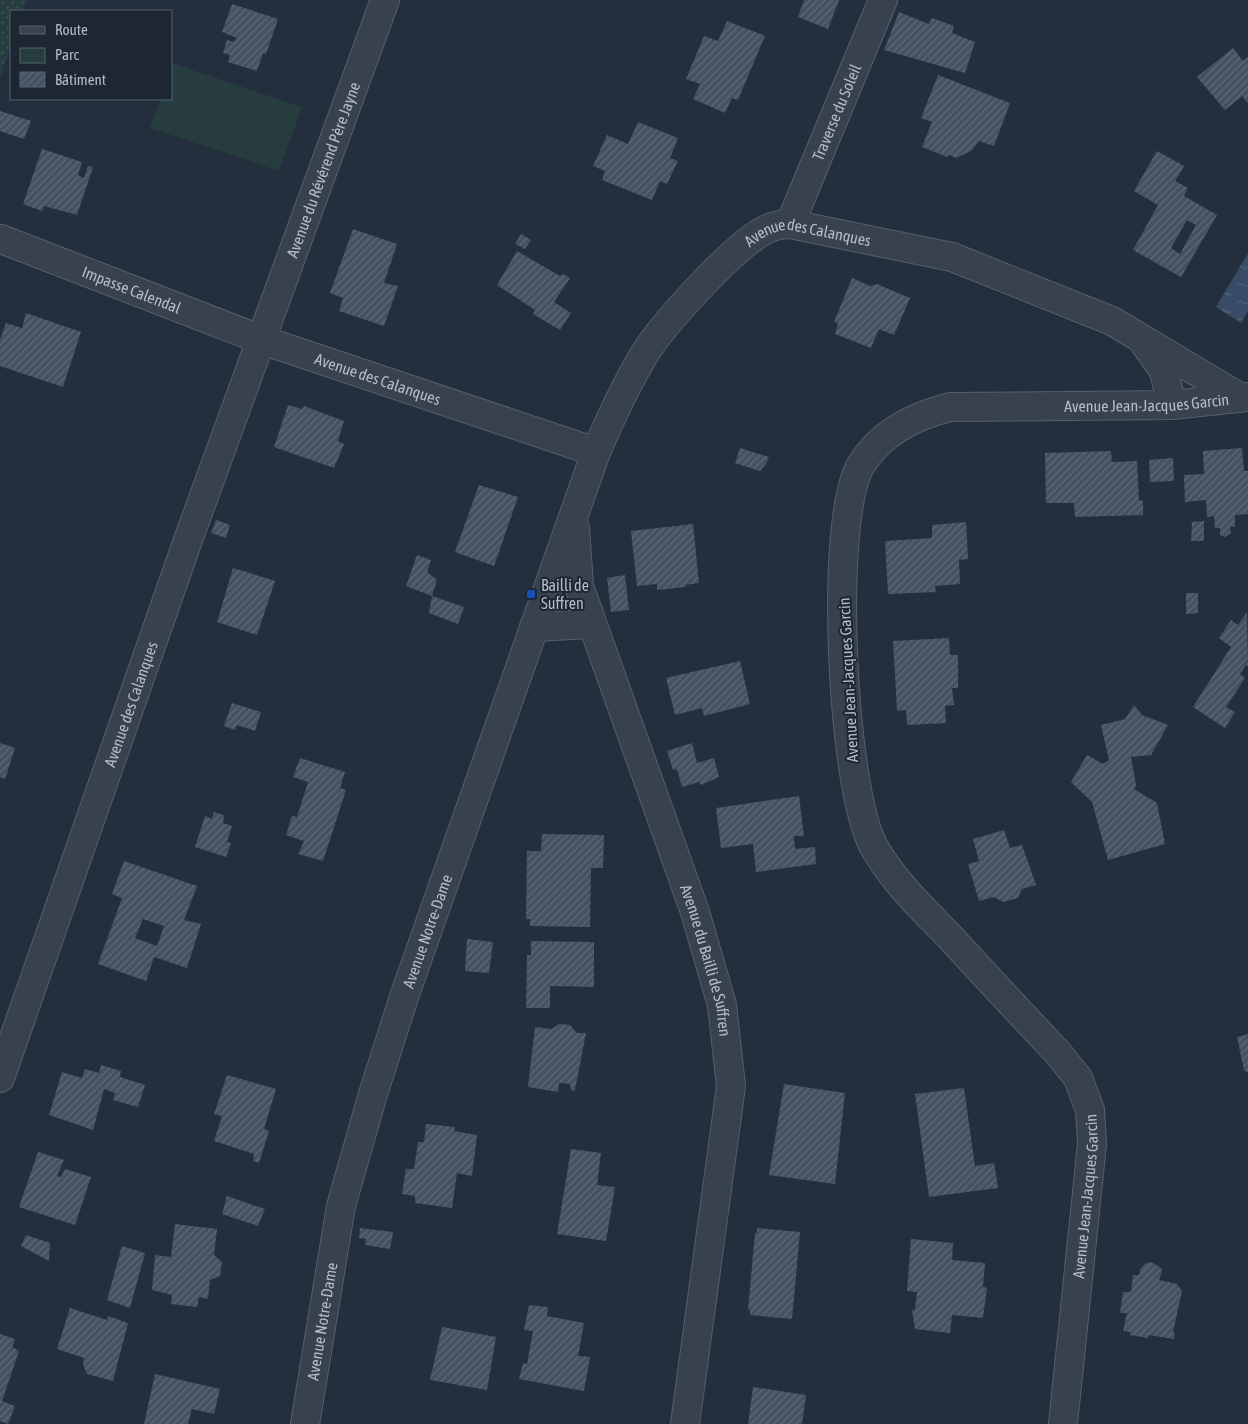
<svg xmlns="http://www.w3.org/2000/svg" width="1248" height="1424" font-family="'Asap Condensed',sans-serif">
<style>
.grass{fill:url(#grass-dots)}
.green{fill:#263c3f}
.water{fill:url(#water-ripples)}
.building{fill:url(#building-hatch);fill-rule:evenodd}
.lines{fill:none;stroke-linecap:round;stroke-linejoin:round}
.minor-casing{stroke:#565f6c;stroke-width:30}
.minor{stroke:#38414e;stroke-width:28}
.transit-dot{fill:#1a4fb4;stroke:#1d2633;stroke-width:2}
.labels{text-anchor:middle;dominant-baseline:central;stroke-width:4;stroke-linejoin:round;paint-order:stroke}
.street-label{font-size:16px;fill:#b4bcc9;stroke:#1d2633}
.poi-label{font-size:16px;fill:#b4bcc9;stroke:#1d2633;text-anchor:start}
</style>
<defs>
<pattern id="grass-dots" width="8" height="8" patternUnits="userSpaceOnUse" patternTransform="scale(1.25)"><rect width="8" height="8" fill="#263c3f"/><path d="M2 2h.1M6 6h.1" fill="none" stroke="#435659" stroke-width="1.8" stroke-linecap="round"/></pattern>
<pattern id="water-ripples" width="26" height="14" patternUnits="userSpaceOnUse" patternTransform="scale(1.25)"><rect width="26" height="14" fill="#394c67"/><path d="M2 4q2-2 4 0t4 0M15 11q2-2 4 0t4 0" fill="none" stroke="#53647b"/></pattern>
<pattern id="building-hatch" width="6" height="6" patternUnits="userSpaceOnUse" patternTransform="scale(1.25)"><rect width="6" height="6" fill="#455162"/><path d="M-1 1l2-2M0 6l6-6M5 7l2-2" fill="none" stroke="#5d6877"/></pattern>
</defs>
<rect width="100%" height="100%" fill="#242f3e"/>
<!-- grass -->
<path class="grass" d="M0 0H27L23 11H11V45L0 78Z"/>
<!-- green -->
<path class="green" d="M172 63 302 107 279 171 150 128 160 99H171Z"/>
<!-- water -->
<path class="water" d="M1248 253V311L1241 323 1216 307Z"/>
<!-- building -->
<path class="building" d="M804 0H839L828 29 798 17Z
M232 4 278 19 266 54 263 53 257 71 228 62 230 55 223 53 227 40 234 42 237 38 222 32Z
M899 12 929 24 932 18 954 26 952 33 975 42 965 73 884 50Z
M727 21 765 36 738 100 732 98 725 113 693 99 700 84 686 79 704 36 718 41Z
M1233 48 1243 61 1248 57V103L1242 96 1225 110 1197 77Z
M938 75 1010 103 994 146 979 141 971 151 956 158 949 155 947 157 922 147 932 122 921 118Z
M0 111 31 121 24 139 0 131Z
M638 122 678 138 670 158 678 161 667 184 660 181 652 200 602 180 605 171 593 166 607 135 628 144Z
M42 149 82 162 78 175 84 178 88 166 93 167 77 215 44 206 42 211 23 204Z
M1157 151 1184 166 1175 181 1188 188 1184 196 1217 215 1181 277 1133 250 1158 205 1134 191ZM1187 220 1196 225 1180 254 1171 248Z
M353 229 397 244 384 283 398 286 384 326 339 311 343 298 330 293Z
M521 234 531 240 525 249 515 244Z
M517 251 560 276 563 274 570 278 554 302 571 313 560 330 533 314 535 310 497 285Z
M852 278 870 286 877 284 910 298 894 335 879 329 871 348 835 334 838 323 834 322Z
M26 313 81 332 63 387 0 366V340L6 323 22 328Z
M288 405 302 409 304 406 344 421 338 441 344 444 334 468 274 447Z
M740 448 769 457 766 464 760 471 735 463Z
M1242 448 1244 471H1248V514L1235 515V527H1230L1231 533 1225 537 1220 535V528H1215L1214 516 1207 517 1206 500 1185 502 1184 475 1204 474 1203 451Z
M1111 451 1112 462 1137 461 1139 500 1143 501V515L1075 517 1074 503H1046L1045 453Z
M1173 458 1174 481 1150 482 1149 460Z
M479 485 518 497 494 566 455 552Z
M216 520 230 525 226 538 211 533Z
M1204 521V541H1191L1192 522Z
M966 522 968 559 959 560 960 584 935 586 936 592 888 594 885 541 932 538V525Z
M693 524 699 583 685 585 686 587 657 590V584L637 586 631 531Z
M417 555 431 560 427 572 437 580 432 596 464 607 458 624 429 613 432 596 406 586Z
M233 568 275 581 257 635 217 622Z
M625 575 629 610 611 612 607 578Z
M1186 593H1198V613L1186 614Z
M1247 612 1248 666 1246 665 1240 674 1245 678 1226 707 1235 712 1225 728 1193 707 1231 647 1219 638 1231 620 1238 625Z
M949 638 950 655H958V688H952L954 705 945 706 946 723 907 725 906 710 897 711 893 641Z
M740 661 750 704 704 716 702 708 675 715 666 678Z
M232 703 261 712 255 731 237 725 235 730 224 726Z
M1134 705 1142 715 1168 725 1151 755 1131 757 1136 785 1134 789 1157 803 1165 844 1108 860 1092 802 1071 782 1087 755 1103 764 1109 760 1101 725 1125 719Z
M0 743 15 748 5 779 0 777Z
M692 743 697 763 714 758 719 777 701 785 699 782 682 787 677 769 673 770 667 751Z
M300 758 345 772 340 788 346 790 323 861 298 854 304 841 286 835 292 816 297 817 308 782 293 777Z
M799 796 804 836H794L795 849 815 847 816 864 756 872 753 844 721 848 716 808Z
M214 812 224 815 223 823 232 826 227 842 231 843 226 857 195 847 205 816 212 819Z
M1004 830 1010 848 1022 845 1036 885 1022 889 1018 898 1003 902 994 897 979 901 968 864 979 861 973 839Z
M542 834 604 835 603 868H591L590 927 530 926V919H526L527 851H541Z
M124 861 197 886 184 920 201 924 187 968 154 957 146 981 98 964 122 898 112 894ZM143 919 164 926 157 946 135 938Z
M467 939 493 942 489 973 465 971Z
M531 941 594 942V987L550 986V1008H526L527 955H531Z
M559 1024 570 1025 577 1033H586L575 1090 571 1091 570 1084 559 1083 558 1092 528 1087 535 1027 552 1029Z
M1248 1034V1073L1244 1070 1237 1037Z
M101 1065 121 1071 120 1077 145 1085 138 1107 113 1100 115 1093 104 1089 93 1130 49 1115 62 1072 82 1078 85 1069 99 1073Z
M227 1075 276 1089 264 1129 269 1131 259 1163 253 1161 254 1154 214 1141 222 1116 214 1114Z
M784 1084 845 1093 835 1184 769 1175Z
M964 1088 975 1166 994 1163 998 1188 929 1197 915 1094Z
M426 1124 455 1127 454 1131 477 1135 472 1176 457 1173 452 1208 415 1203V1196L402 1194 406 1169H414L418 1142H424Z
M571 1149 601 1153 597 1185 615 1187 606 1241 557 1234Z
M38 1152 64 1160 57 1176 61 1177 65 1169 91 1177 75 1225 19 1207Z
M227 1196 265 1209 258 1226 222 1214Z
M175 1224 217 1229 214 1255 222 1262 220 1276 210 1280 208 1299 199 1297 197 1307 171 1304 172 1295 152 1290 155 1255 171 1257Z
M360 1228 393 1232 390 1249 365 1245 366 1239 359 1238Z
M757 1228 800 1232 792 1319 750 1315V1310H748L755 1233H757Z
M26 1235 50 1243 49 1261 21 1246Z
M911 1239 953 1243 952 1260 985 1263 983 1287 987 1288 983 1318 952 1315 950 1333 915 1329 912 1310H915L917 1292 907 1291Z
M122 1246 145 1253 130 1308 107 1300Z
M1151 1262 1161 1268 1162 1272 1159 1280 1177 1284 1182 1291 1173 1332 1175 1333 1174 1339 1149 1335 1148 1338 1130 1335V1332L1123 1331 1127 1313H1120L1123 1292H1131L1133 1275H1139L1140 1269 1146 1263Z
M529 1305 548 1307 547 1316 584 1323 578 1356 590 1357 584 1391 519 1379 523 1363 527 1364 533 1331 524 1330Z
M70 1308 107 1320 108 1316 128 1323 113 1381 87 1374 83 1364 84 1358 57 1349Z
M442 1327 496 1337 487 1390 430 1380Z
M0 1334 15 1339 12 1347 19 1351 2 1401 15 1406 8 1424 0 1421Z
M155 1374 220 1389 214 1414 192 1409 188 1424H144Z
M753 1387 806 1395 802 1424H748Z"/>
<g class="lines">
<!-- minor casing -->
<g class="minor-casing">
<g id="minor">
<path id="s1" d="M790 224 883 0"/>
<path id="s2" d="M1 239 262 340 596 452C611 417 627 382 647 350 667 320 734 246 765 230 773 226 781 224 790 224L952 257 1112 321 1241 398"/>
<path d="M1145 344 1164 371 1172 405"/>
<path id="s3" d="M575 528 579 586 695 912 722 1005 731 1086 685 1424"/>
<path d="M534 627 591 624"/>
<path id="s4" d="M0 1078 188 540 385 0"/>
<path id="s5" d="M305 1424 341 1206 373 1094 405 994 596 452"/>
<path id="s6" d="M1063 1424 1092 1144 1090 1110 1078 1078 1058 1053C1021 1014 985 975 949 936 922 908 894 882 874 847 842 790 828 521 861 465 881 432 914 416 950 407L1172 405 1248 397"/>
</g>
</g>
<!-- minor -->
<use href="#minor" class="minor"/>
</g>
<!-- markers -->
<rect class="transit-dot" x="526" y="589" width="10" height="10" rx="2.5"/>
<g class="labels">
<!-- street labels -->
<g class="street-label">
<text stroke="none"><textPath href="#s1" startOffset="121">Traverse du Soleil</textPath></text>
<text stroke="none"><textPath href="#s4" startOffset="964">Avenue du Révérend Père Jayne</textPath></text>
<text stroke="none"><textPath href="#s2" startOffset="958">Avenue des Calanques</textPath></text>
<text stroke="none"><textPath href="#s2" startOffset="140">Impasse Calendal</textPath></text>
<text stroke="none"><textPath href="#s2" startOffset="402">Avenue des Calanques</textPath></text>
<text stroke="none"><textPath href="#s6" startOffset="1352">Avenue Jean-Jacques Garcin</textPath></text>
<text transform="translate(848 680) rotate(-93)">Avenue Jean-Jacques Garcin</text>
<text stroke="none"><textPath href="#s4" startOffset="396">Avenue des Calanques</textPath></text>
<text stroke="none"><textPath href="#s5" startOffset="509">Avenue Notre-Dame</textPath></text>
<text stroke="none"><textPath href="#s3" startOffset="454">Avenue du Bailli de Suffren</textPath></text>
<text stroke="none"><textPath href="#s6" startOffset="229">Avenue Jean-Jacques Garcin</textPath></text>
<text stroke="none"><textPath href="#s5" startOffset="104">Avenue Notre-Dame</textPath></text>
</g>
<!-- poi labels -->
<g class="poi-label">
<text x="541" y="585">Bailli de<tspan x="541" dy="18">Suffren</tspan></text>
</g>
</g>
<!-- legend -->
<rect x="10" y="10" width="162" height="90" fill="#1d2633" stroke="#59626f"/>
<rect x="20" y="26" width="25" height="8" fill="#38414e" stroke="#59626f"/>
<text x="55" y="35" font-size="15" fill="#b4bcc9">Route</text>
<rect x="20" y="48" width="25" height="15" fill="#263c3f" stroke="#59626f"/>
<text x="55" y="60" font-size="15" fill="#b4bcc9">Parc</text>
<rect x="20" y="72" width="25" height="15" fill="url(#building-hatch)" stroke="#59626f"/>
<text x="55" y="85" font-size="15" fill="#b4bcc9">Bâtiment</text>
</svg>
